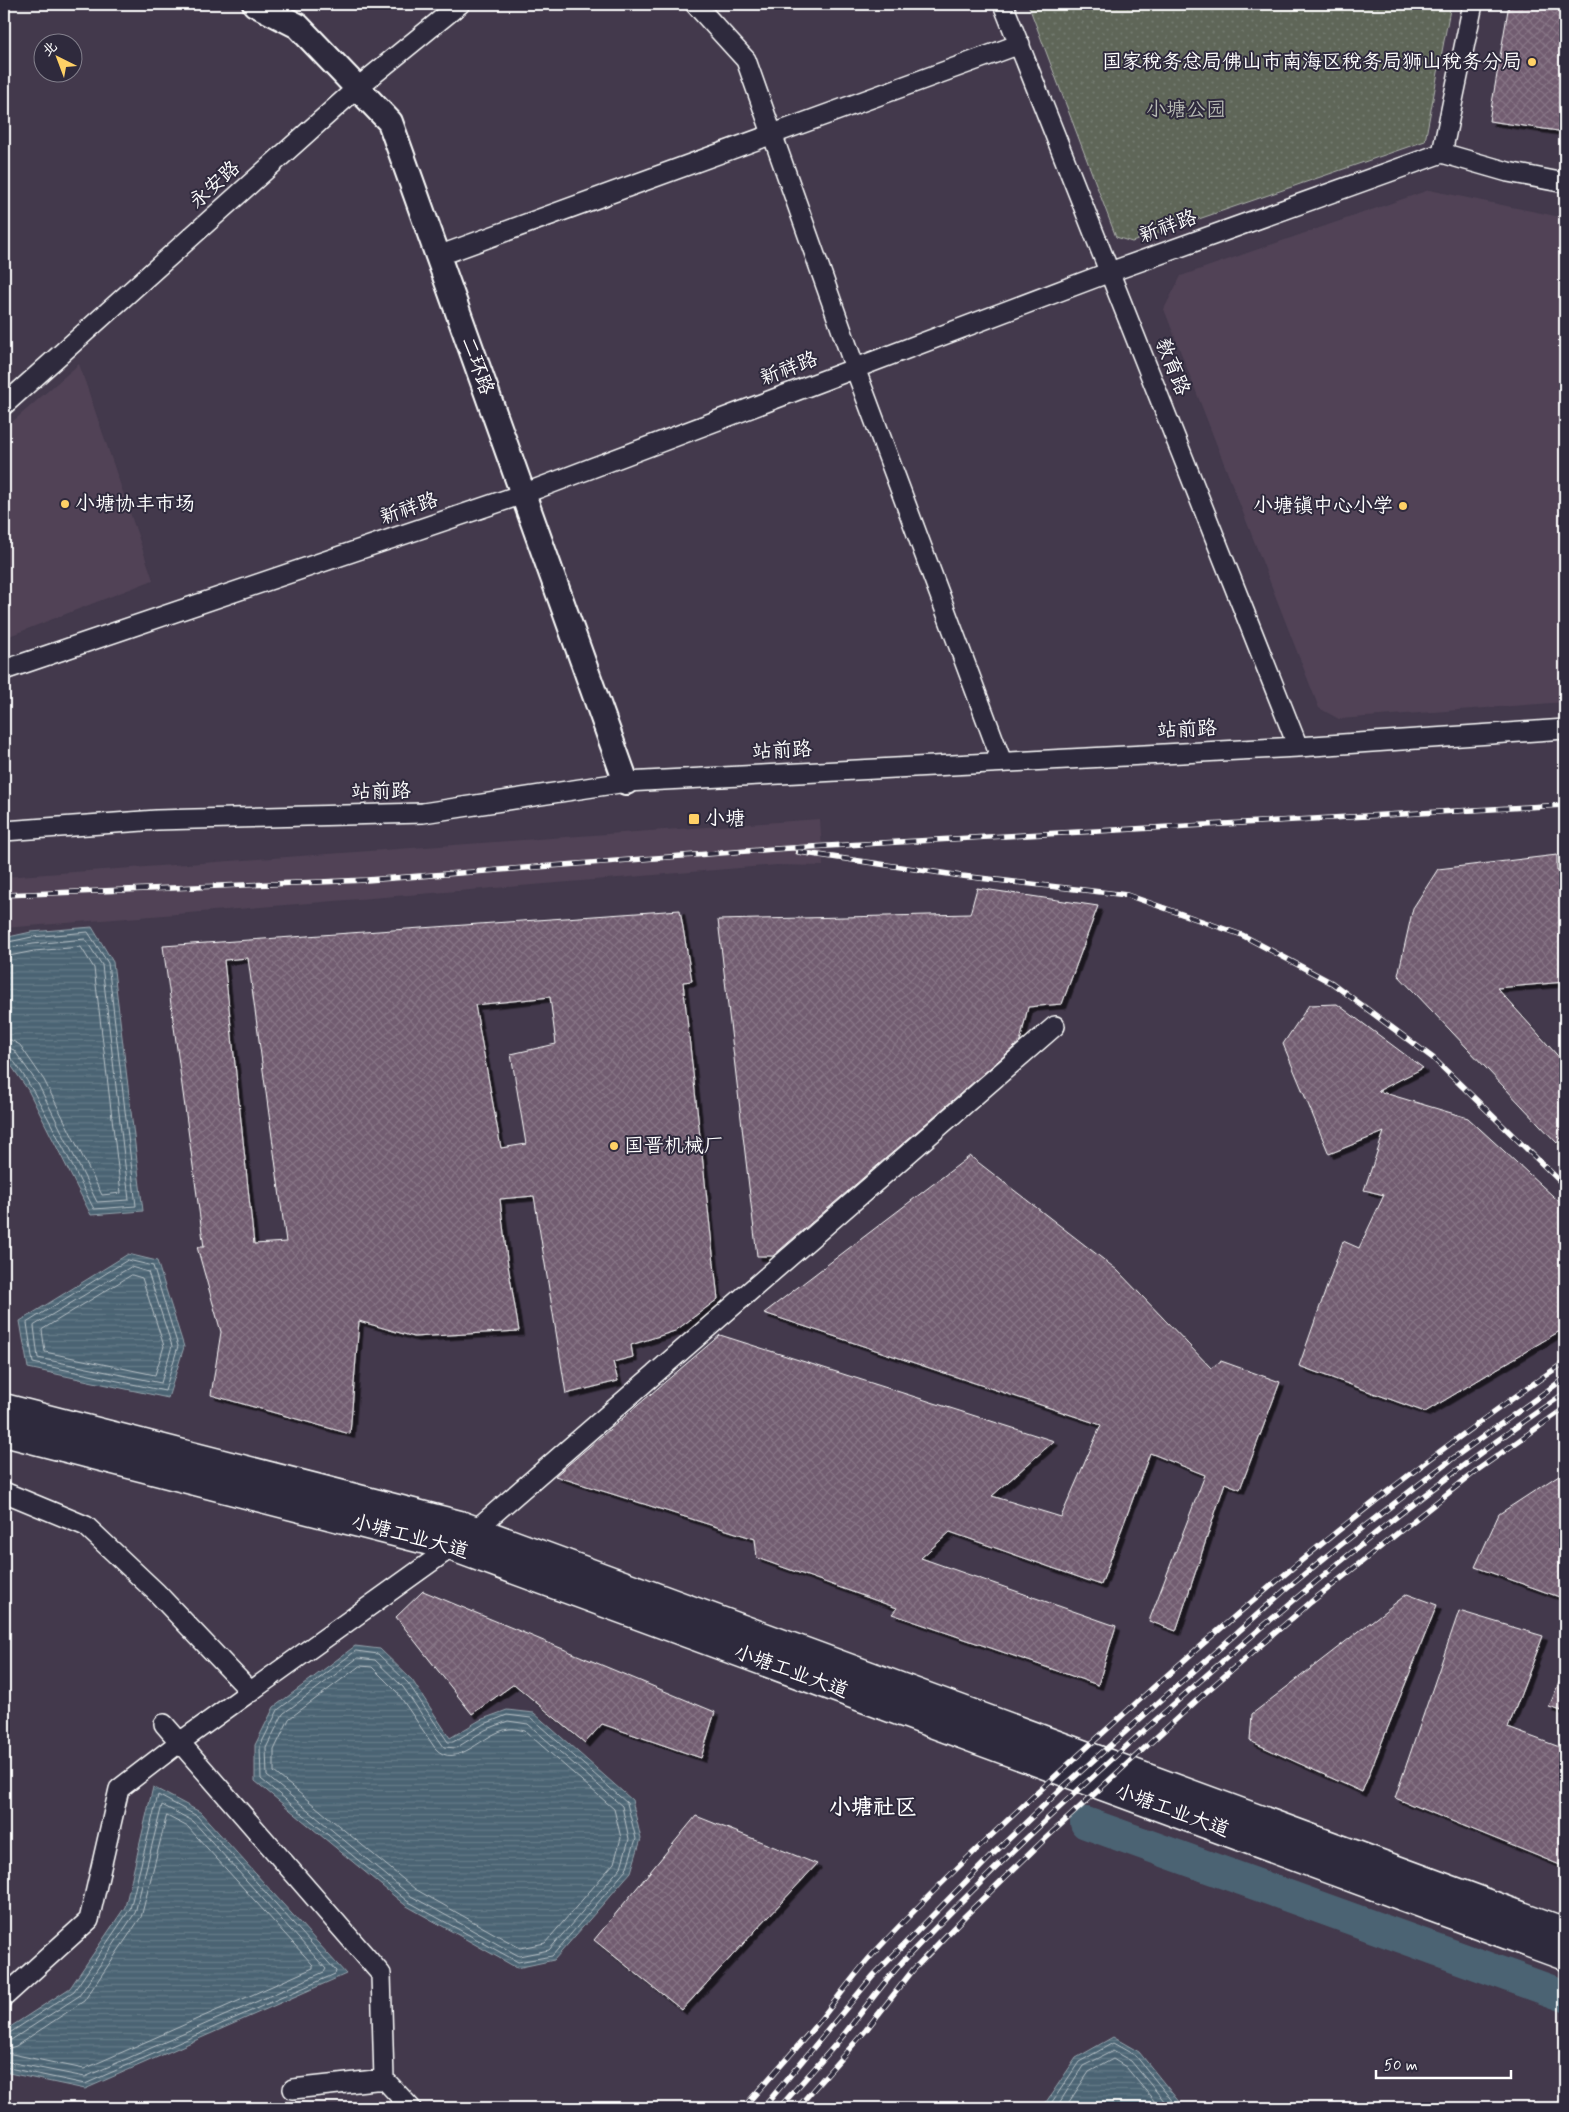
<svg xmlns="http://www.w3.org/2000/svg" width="1569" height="2112" font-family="Mynerve,'LXGW WenKai TC',sans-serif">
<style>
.built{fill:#514356}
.park{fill:url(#park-dots);stroke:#aeb2ac}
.water{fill:url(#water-rules);stroke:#93a2ab}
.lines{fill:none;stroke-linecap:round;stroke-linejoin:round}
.shore{stroke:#b7c1c7;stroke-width:1}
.river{stroke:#4b6473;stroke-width:32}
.building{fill:url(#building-cross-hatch);stroke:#fff;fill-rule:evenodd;filter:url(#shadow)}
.minor-casing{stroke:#fff;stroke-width:22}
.tertiary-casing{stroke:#fff;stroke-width:28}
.secondary-casing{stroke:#fff;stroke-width:31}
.minor{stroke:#2f2a3d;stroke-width:19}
.tertiary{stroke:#2f2a3d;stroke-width:24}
.secondary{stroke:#2f2a3d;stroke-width:28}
.rail-casing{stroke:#fff;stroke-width:5.5}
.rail{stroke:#2f2a3d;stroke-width:4;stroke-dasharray:11;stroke-linecap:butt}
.poi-dot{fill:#ffd166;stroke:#2f2a3d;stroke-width:2}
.labels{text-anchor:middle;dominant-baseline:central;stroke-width:4;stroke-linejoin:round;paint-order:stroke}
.poi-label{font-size:20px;fill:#fff;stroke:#2f2a3d;text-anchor:start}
.park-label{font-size:20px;fill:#b7bab4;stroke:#2f2a3d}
.street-label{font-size:20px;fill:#fff;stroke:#2f2a3d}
.quarter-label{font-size:22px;font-weight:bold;fill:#fff;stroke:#2f2a3d}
</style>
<defs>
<pattern id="park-dots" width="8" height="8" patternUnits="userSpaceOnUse" patternTransform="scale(1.25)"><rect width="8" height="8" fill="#5e6659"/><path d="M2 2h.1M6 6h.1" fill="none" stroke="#767d72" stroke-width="1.8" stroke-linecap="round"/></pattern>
<pattern id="water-rules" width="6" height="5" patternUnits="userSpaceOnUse" patternTransform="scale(1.25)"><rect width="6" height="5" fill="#4b6473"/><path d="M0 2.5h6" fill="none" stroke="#667b88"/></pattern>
<pattern id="building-cross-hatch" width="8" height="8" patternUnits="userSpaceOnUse" patternTransform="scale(1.25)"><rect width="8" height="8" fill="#715b6f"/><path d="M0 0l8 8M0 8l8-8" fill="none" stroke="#867485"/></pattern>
<filter id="shadow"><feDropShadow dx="4.5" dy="4.5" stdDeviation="0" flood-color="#0009"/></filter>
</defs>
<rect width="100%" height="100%" fill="#43394c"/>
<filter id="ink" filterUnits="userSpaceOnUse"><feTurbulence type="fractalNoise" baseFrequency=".02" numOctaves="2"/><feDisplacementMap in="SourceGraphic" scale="10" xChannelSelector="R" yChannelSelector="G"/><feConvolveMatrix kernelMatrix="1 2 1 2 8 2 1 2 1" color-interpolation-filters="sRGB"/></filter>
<g filter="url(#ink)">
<!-- built -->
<path class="built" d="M1429 190 1565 218V702L1339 719 1319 708 1164 309 1181 276Z
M79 364 153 580 4 638V429Z
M820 819 823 866 777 865 4 928V877Z"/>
<!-- park -->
<path class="park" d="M1028 4H1451L1425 141 1132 242 1116 237Z"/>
<!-- water -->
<path class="water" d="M92 927 113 962 143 1211 91 1215 28 1090 4 1055V938L31 932Z
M128 1254 157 1261 184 1347 168 1398 28 1368 20 1321Z
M355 1646 380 1649 412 1680 450 1738 480 1720 507 1710 534 1713 632 1800 641 1839 631 1872 554 1960 517 1968 405 1905 255 1781V1745L274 1707Z
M153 1787 200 1812 346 1974 85 2089 4 2072V2031L70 1988 125 1907Z
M1113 2037 1139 2052 1184 2108H1042L1076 2058Z"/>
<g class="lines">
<!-- shore -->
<path class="shore" d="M4 943 32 937 88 932 108 963 136 1206 94 1209C82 1187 21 1055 4 1053
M4 949 33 944 85 939 102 965 129 1200 97 1202 38 1084 14 1050 4 1046
M4 957 34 951 81 947 94 968 121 1193 102 1195 44 1080 20 1045 11 1040 4 1039
M128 1260 153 1266 178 1346 165 1391 33 1363 27 1323Z
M131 1267 148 1272 172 1346 161 1383 38 1358 34 1326Z
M132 1275 142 1278 164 1346 155 1375 45 1352 42 1330Z
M356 1651 378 1654 408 1683 448 1742H453L482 1725 507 1715 531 1718 627 1803 636 1839 626 1870 552 1956 518 1962 407 1901 261 1779 260 1746 278 1710Z
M358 1658 375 1660 403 1687 444 1747 456 1748 485 1730 508 1721 528 1724 622 1806 629 1839 621 1867 549 1950 519 1956 411 1896 267 1776 266 1748 283 1714Z
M360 1666 372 1667 397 1692 435 1748C456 1772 485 1731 509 1729 514 1728 520 1730 525 1731L614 1809 621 1838 614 1863 545 1943 520 1948 415 1889 274 1772V1750L289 1719Z
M167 1816 188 1827 313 1965V1968L84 2069 7 2053V2049L16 2046 84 2001 141 1917Z
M4 2035 8 2034 74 1991 130 1909 158 1795 197 1816 336 1971 335 1974 85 2084 4 2067
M4 2041 11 2040 79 1996 135 1913 162 1805 193 1821 326 1969 324 1972 85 2077 4 2061
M1048 2108 1079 2062 1113 2043 1136 2056 1178 2108
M1056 2108 1083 2066 1113 2051 1131 2061 1170 2108
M1065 2108 1089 2072 1113 2059 1126 2067 1160 2108"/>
<!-- river -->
<path class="river" d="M1086 1823 1565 1996"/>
</g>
<!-- building -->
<path class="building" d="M1509 4H1565V132L1489 121Z
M1557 855V871H1565V982L1497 988 1565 1064V1133L1557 1143 1398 975 1413 908 1438 869Z
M977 888 1098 906 1062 1004 1028 1007 1020 1042 773 1256H757L718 920 970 914Z
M680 910 692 981 683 982 718 1299 675 1331 631 1345 633 1357 613 1362 618 1381 566 1394 534 1196 500 1199 507 1259 519 1331 414 1337 359 1321 350 1434 211 1395 221 1332 197 1247H204L163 946ZM248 958 286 1242 254 1244 224 960ZM550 997 556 1044 511 1054 526 1144 501 1148 475 1005Z
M1337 1004 1423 1068 1378 1091 1468 1118 1565 1207V1328L1425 1412 1299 1366 1343 1241 1359 1248 1384 1195 1364 1190 1384 1132 1329 1154 1283 1044 1309 1005Z
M970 1156 1117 1270 1211 1368 1221 1361 1280 1382 1240 1489 1225 1483 1176 1631 1149 1621 1205 1475 1150 1453 1101 1585 950 1532 921 1558 1116 1626 1098 1685 892 1614 897 1608 757 1558 755 1539 555 1476 720 1335 1054 1441 992 1496 1061 1517 1101 1425 764 1313Z
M1565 1471V1599L1475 1567 1499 1514Z
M423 1591 715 1712 701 1758 602 1724 585 1743 514 1684 472 1714 396 1617Z
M1407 1594 1437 1605 1362 1792 1250 1741 1252 1714Z
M1459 1611 1543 1636 1508 1728 1565 1749V1867L1395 1798Z
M1565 1668V1712L1549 1707Z
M696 1816 817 1864 682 2010 594 1940Z"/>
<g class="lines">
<!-- minor casing -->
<g class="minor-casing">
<path id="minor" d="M695 4 746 60 855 368 1002 762
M1003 4 1298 747
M1442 153 1508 172 1565 183
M438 256 1020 44
M4 405 357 88 460 4
M4 670 523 494 1110 272 1442 153 1473 4
M4 831 157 820 423 813 626 782 1298 747 1565 729
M4 1492 86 1526 157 1593 251 1692
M164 1724 381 1974 384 2079 411 2108
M4 1997 89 1920 119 1789 180 1742 474 1531 1055 1026
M293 2089 384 2079"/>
</g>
<!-- tertiary casing -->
<g class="tertiary-casing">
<path id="tertiary" d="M255 4 298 26 390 122 626 782"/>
</g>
<!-- secondary casing -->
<g class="secondary-casing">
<path id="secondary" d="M4 1408 460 1525 1565 1932
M4 1432 453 1547 1565 1956"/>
</g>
<!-- minor -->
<use href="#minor" class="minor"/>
<!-- tertiary -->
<use href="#tertiary" class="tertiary"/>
<!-- secondary -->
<use href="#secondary" class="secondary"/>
<!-- rail casing -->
<g class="rail-casing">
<path id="rail" d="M798 852 962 876 1127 895 1242 935 1332 983 1433 1058 1565 1186
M4 895 367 880 774 849 1565 805
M743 2108C768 2080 793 2052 817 2024 836 2001 853 1976 873 1954 949 1872 1032 1797 1115 1722 1258 1592 1406 1470 1565 1362
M763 2108 873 1976 992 1855 1061 1789 1285 1590 1339 1546 1452 1459 1565 1378
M779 2108C801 2083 825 2058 846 2032 866 2007 885 1980 907 1957 992 1868 1083 1784 1175 1703 1299 1593 1428 1486 1565 1393
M797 2108 866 2030 913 1970 965 1916 1046 1838 1206 1692 1311 1602 1476 1471 1565 1408"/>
</g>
<!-- rail -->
<use href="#rail" class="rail"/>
</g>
</g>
<!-- markers -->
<g class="poi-dot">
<circle cx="1532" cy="62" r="5"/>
<circle cx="65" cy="504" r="5"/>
<circle cx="1403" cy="506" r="5"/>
<rect x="688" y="813" width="12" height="12" rx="2.5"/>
<circle cx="614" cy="1146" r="5"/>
</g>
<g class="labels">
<!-- poi labels -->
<g class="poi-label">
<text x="1522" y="62" text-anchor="end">国家税务总局佛山市南海区税务局狮山税务分局</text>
<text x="75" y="504">小塘协丰市场</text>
<text x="1393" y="506" text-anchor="end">小塘镇中心小学</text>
<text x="705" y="819">小塘</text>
<text x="624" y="1146">国晋机械厂</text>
</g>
<!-- park labels -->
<g class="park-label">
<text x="1186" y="110">小塘公园</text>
</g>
<!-- street labels -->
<g class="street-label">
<text transform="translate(215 185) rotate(-42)">永安路</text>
<text transform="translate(1168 227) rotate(-20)">新祥路</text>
<text transform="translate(477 366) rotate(70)">二环路</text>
<text transform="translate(1172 367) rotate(68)">教育路</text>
<text transform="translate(789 369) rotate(-21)">新祥路</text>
<text transform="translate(409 509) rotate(-19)">新祥路</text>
<text transform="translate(1187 730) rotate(-3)">站前路</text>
<text transform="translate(782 751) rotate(-3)">站前路</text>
<text transform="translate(381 792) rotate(-1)">站前路</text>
<text transform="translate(410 1537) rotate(15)">小塘工业大道</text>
<text transform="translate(791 1672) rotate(20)">小塘工业大道</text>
<text transform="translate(1172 1811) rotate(20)">小塘工业大道</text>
</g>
<!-- quarter labels -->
<g class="quarter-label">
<text x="873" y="1808">小塘社区</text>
</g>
</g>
<!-- margin -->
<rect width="1569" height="2112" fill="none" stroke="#2f2a3d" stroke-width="20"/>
<rect x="10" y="10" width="1549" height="2092" fill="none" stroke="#fff" stroke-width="2" filter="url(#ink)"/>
<!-- north arrow -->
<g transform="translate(58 58) rotate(318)"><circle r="24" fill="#2f2a3d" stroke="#827f8b"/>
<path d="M0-4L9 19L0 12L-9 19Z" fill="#ffd166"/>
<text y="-8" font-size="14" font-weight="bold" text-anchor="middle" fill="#ffffff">北</text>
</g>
<!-- scale -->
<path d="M1376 2070v8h135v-8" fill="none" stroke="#ffffff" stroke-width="2.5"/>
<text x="1384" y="2070" font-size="15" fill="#ffffff" stroke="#2f2a3d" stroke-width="4" paint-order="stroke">50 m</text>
</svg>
